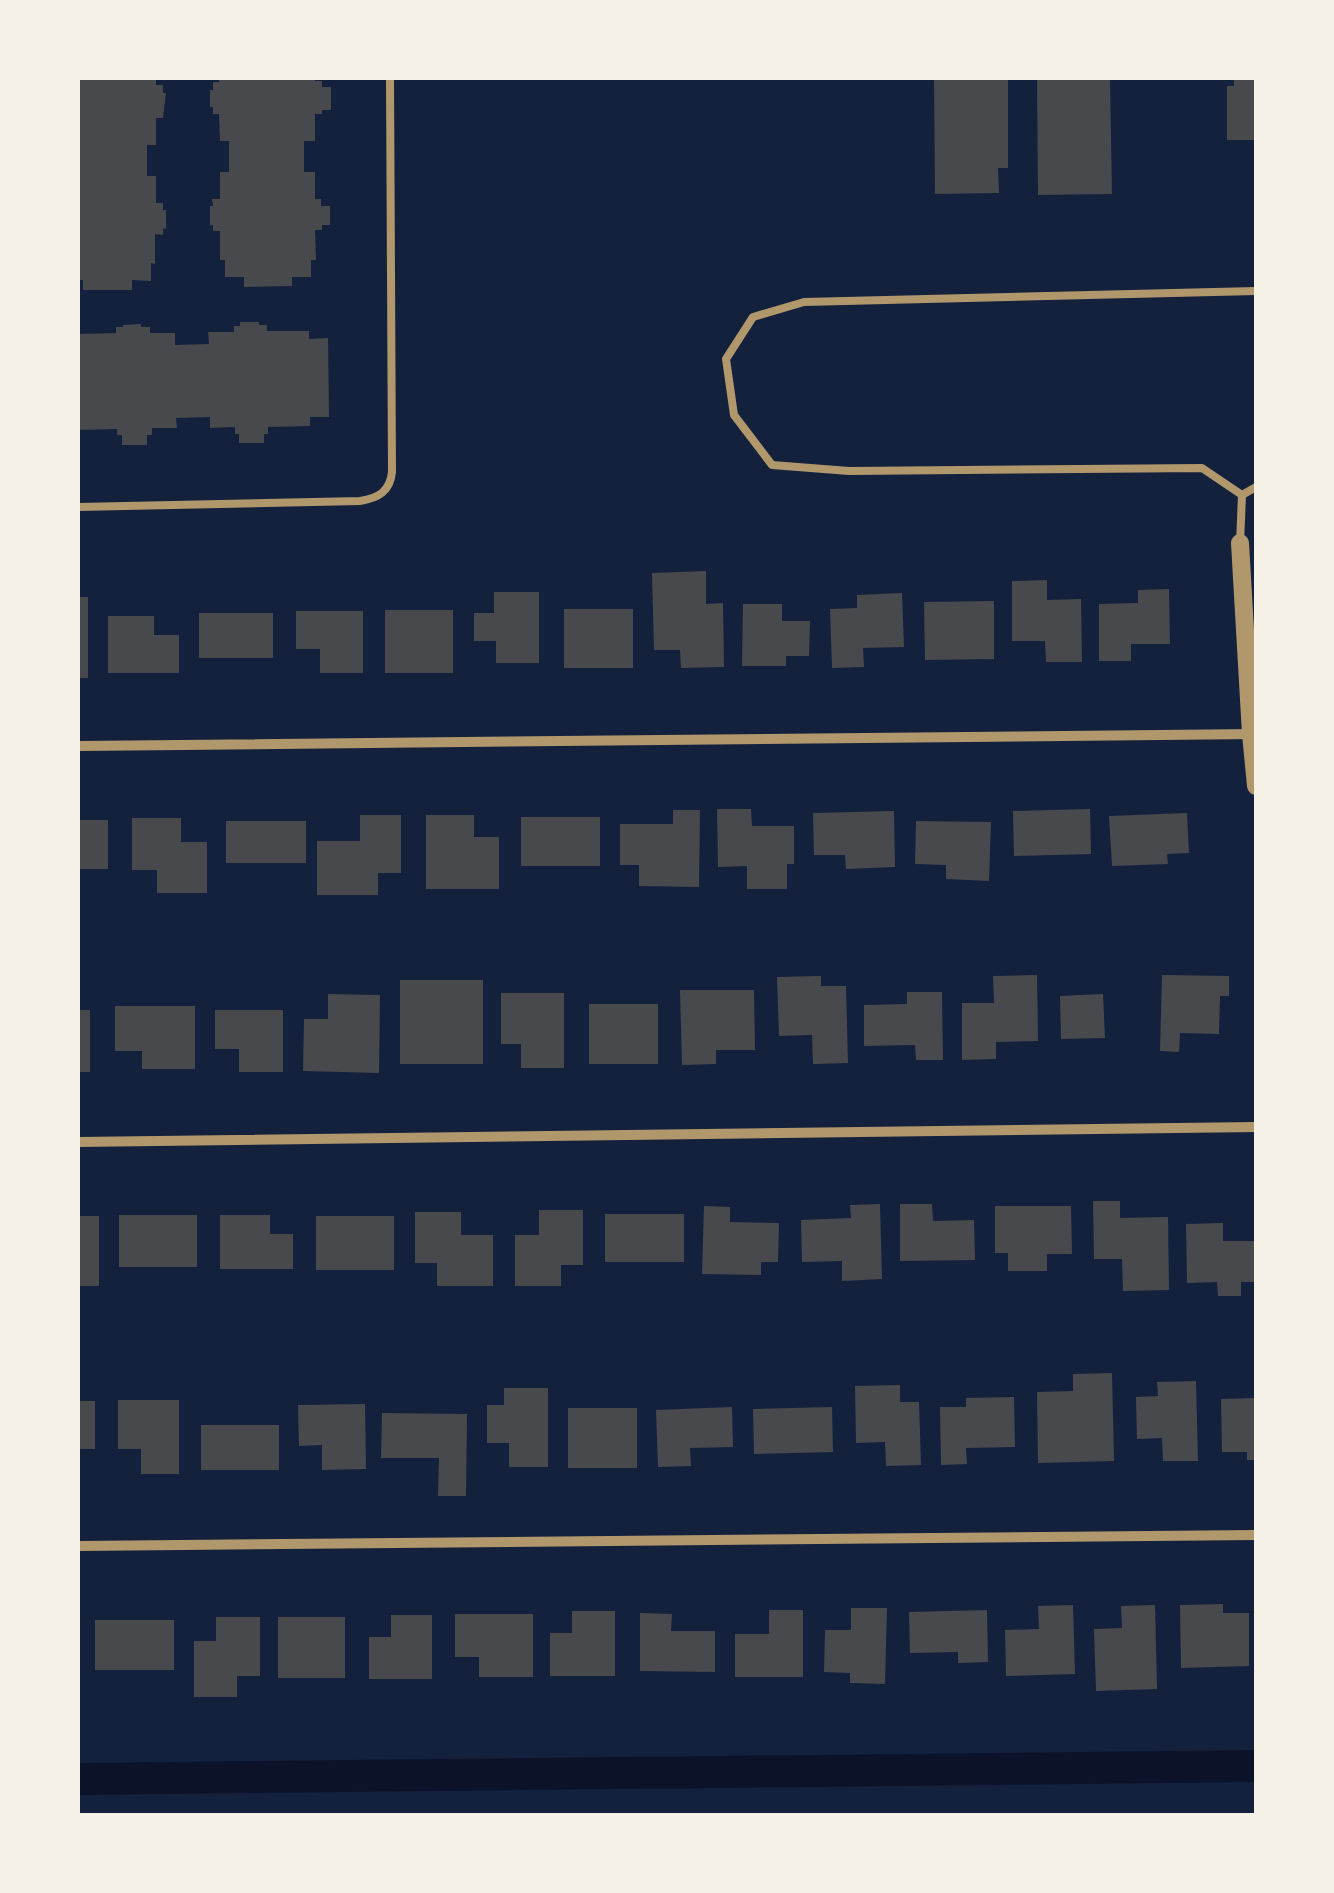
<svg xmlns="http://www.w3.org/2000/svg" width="1334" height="1893" font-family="'Exo 2',sans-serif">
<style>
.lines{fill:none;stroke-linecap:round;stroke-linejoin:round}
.canal{stroke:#0b132b;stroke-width:32}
.building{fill:#48494c}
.service{stroke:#b1986c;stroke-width:8}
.minor{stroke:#b1986c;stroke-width:10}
.tertiary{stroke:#b1986c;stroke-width:18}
</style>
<rect width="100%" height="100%" fill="#14213d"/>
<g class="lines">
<!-- canal -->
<path class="canal" d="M78 1779 1256 1766"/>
</g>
<!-- building -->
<path class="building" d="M78 78H156V85H163V93H166L163 118H156V145H147V176H156V203H163V210H166V229L163 228V235L155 234V264L151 263V281L132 280V290H83V280H78Z
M219 78H315V81H322V87H331V110H322V114H315V141H304V172H315V199H321V206H330V225H322V230H315L316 260H311V277H292V286L244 287V277H225V260H220V231H213V225H210V206H213L212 199H220V172H229V141H220L219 114H213V107H210V90H213V82H219Z
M934 78H1008V168H998L999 193 935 194Z
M1037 78H1110L1112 194 1038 195Z
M1234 78H1256V140H1227V86H1234Z
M240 322H259V325H267V331H309V339L328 338 329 417H310V426L268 427V434H264V443H239V434H235V427L210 428V417L176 418 177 428H152V435H147V445H122V435H117V429L78 430V334L116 333V327H123V325L141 324V327H150V333H175V345L209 344 208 332H234V326H240Z
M706 571V604L723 603 724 667 681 668 680 650H654L652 573Z
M1047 580V600L1081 599 1082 662H1046L1045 641H1012V581Z
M1169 589 1170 644H1131V661H1099V604L1138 603V590Z
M494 592H539V663H496V641H474V613H494Z
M902 593 904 647 863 648 864 667 832 668 830 609 857 608V595Z
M78 597H88V678H78Z
M994 601V659L925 660 924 602Z
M743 604H782V621H810L809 656H786V666H742Z
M564 609H633V668H564Z
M385 610H453V673H385Z
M296 611H363V673H320V649H296Z
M199 613H273V658H199Z
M108 616H154V635H179V673H108Z
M717 809H751L752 826H794V864H787V889H747V866L718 867Z
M1090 809 1091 854 1014 856 1013 811Z
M673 810H700L699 887 639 886V865H620V824H673Z
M894 811 895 867 846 869 845 855H814L813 813Z
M1187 813 1189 853 1167 854 1168 864 1112 866 1109 816Z
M360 815H401V873H378V895H317V841H360Z
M426 815H474V837H499V889H426Z
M521 817H600V866H521Z
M132 818H181V842H207V893H157V870H132Z
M78 820H108V869H78Z
M226 821H306V863H226Z
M916 821 991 822 989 881 946 879V865L915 864Z
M1037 975 1038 1041 996 1042V1059L962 1060V1003H994L993 976Z
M1162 975 1229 976V996H1220L1219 1034 1180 1033 1179 1052 1160 1051Z
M821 976V986H846L848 1063 813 1064 812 1035 779 1036 777 977Z
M400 980H483V1064H400Z
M680 990H754L755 1050H716V1064L682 1065Z
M907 992H942L943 1060H916L915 1045 864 1046V1005L907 1004Z
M501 993H564V1068H521V1044H501Z
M328 994 380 995 379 1073 303 1071 304 1019H328Z
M1103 994 1105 1038 1061 1039 1060 996Z
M589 1004H658V1064H589Z
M115 1006H195V1069H142V1051H115Z
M78 1010H90V1072H78Z
M215 1010H283V1072H239V1049H215Z
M1093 1201H1120V1218L1168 1217 1169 1290 1123 1291 1122 1259H1094Z
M880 1204 882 1279 842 1281V1261L802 1262 801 1220 851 1218 850 1205Z
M900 1204H932L933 1221 974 1220 975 1260 900 1261Z
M704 1206 730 1207V1222L779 1223 778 1262H761V1275L702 1274Z
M995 1206H1071L1072 1254H1047V1271H1008V1253H995Z
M539 1210H583V1265H561V1286H515V1235H539Z
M415 1212H461V1235H493V1286H437V1263H415Z
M605 1214H684V1262H605Z
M119 1215H197V1267H119Z
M220 1215H270V1234H293V1269H220Z
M78 1216H99V1286H78Z
M316 1216H394V1270H316Z
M1223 1223V1241H1256V1282H1241V1296H1218L1217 1282 1187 1283 1186 1224Z
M1112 1373 1114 1461 1038 1463 1037 1392 1073 1391V1374Z
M1196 1381 1198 1461H1163L1162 1438 1137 1439 1136 1397 1158 1396 1157 1382Z
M900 1385V1402H919L921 1465 886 1466 885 1442 856 1443 855 1386Z
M504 1388H548V1467H509V1443H487V1405H504Z
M1014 1397 1015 1447 966 1448 967 1464 941 1465 940 1407H966V1398Z
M1256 1398V1460H1247V1452H1222L1221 1399Z
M118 1400H179V1474H141V1449H118Z
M78 1401H95V1449H78Z
M365 1404 366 1469 322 1470V1445L299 1446 298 1405Z
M732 1407 733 1447 690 1448 691 1466 658 1467 656 1410Z
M832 1407 833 1452 754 1454 753 1409Z
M568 1408H637V1468H568Z
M382 1413 467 1414 466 1496H438L439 1458H381Z
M201 1425H279V1470H201Z
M1223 1604V1613H1249V1666L1181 1668 1180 1605Z
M1073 1605 1075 1674 1006 1676 1005 1630 1039 1629 1038 1606Z
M1155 1605 1157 1689 1096 1691 1094 1629 1122 1628 1121 1606Z
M851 1608H887L885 1684 850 1683V1673L824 1672 825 1630H851Z
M769 1610H803V1677H735V1634H769Z
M987 1610 988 1662 958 1663V1652L910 1653 909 1612Z
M572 1611H615V1676H550V1633H572Z
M640 1613 672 1614 671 1631H715V1672L640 1671Z
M455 1614H533V1677H479V1657H455Z
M391 1615H432V1679H369V1637H391Z
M216 1617H260V1676H237V1697H194V1641H216Z
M278 1617H345V1678H278Z
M95 1620H174V1670H95Z"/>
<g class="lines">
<!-- service -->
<path class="service" d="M1242 495 1202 468 849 471 772 465 734 415 726 359 753 317 804 302 1256 291
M1242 495 1256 487
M78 507 360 501C379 498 390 491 392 472L390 78
M1240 543 1242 495"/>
<!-- minor -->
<path class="minor" d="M78 746 1256 734
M78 1142 1256 1127
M78 1546 1256 1535"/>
<!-- tertiary -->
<path class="tertiary" d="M1240 543 1251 734 1256 786"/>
</g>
<!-- border -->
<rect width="1334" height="1893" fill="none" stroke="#f6f1e7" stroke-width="160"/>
</svg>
